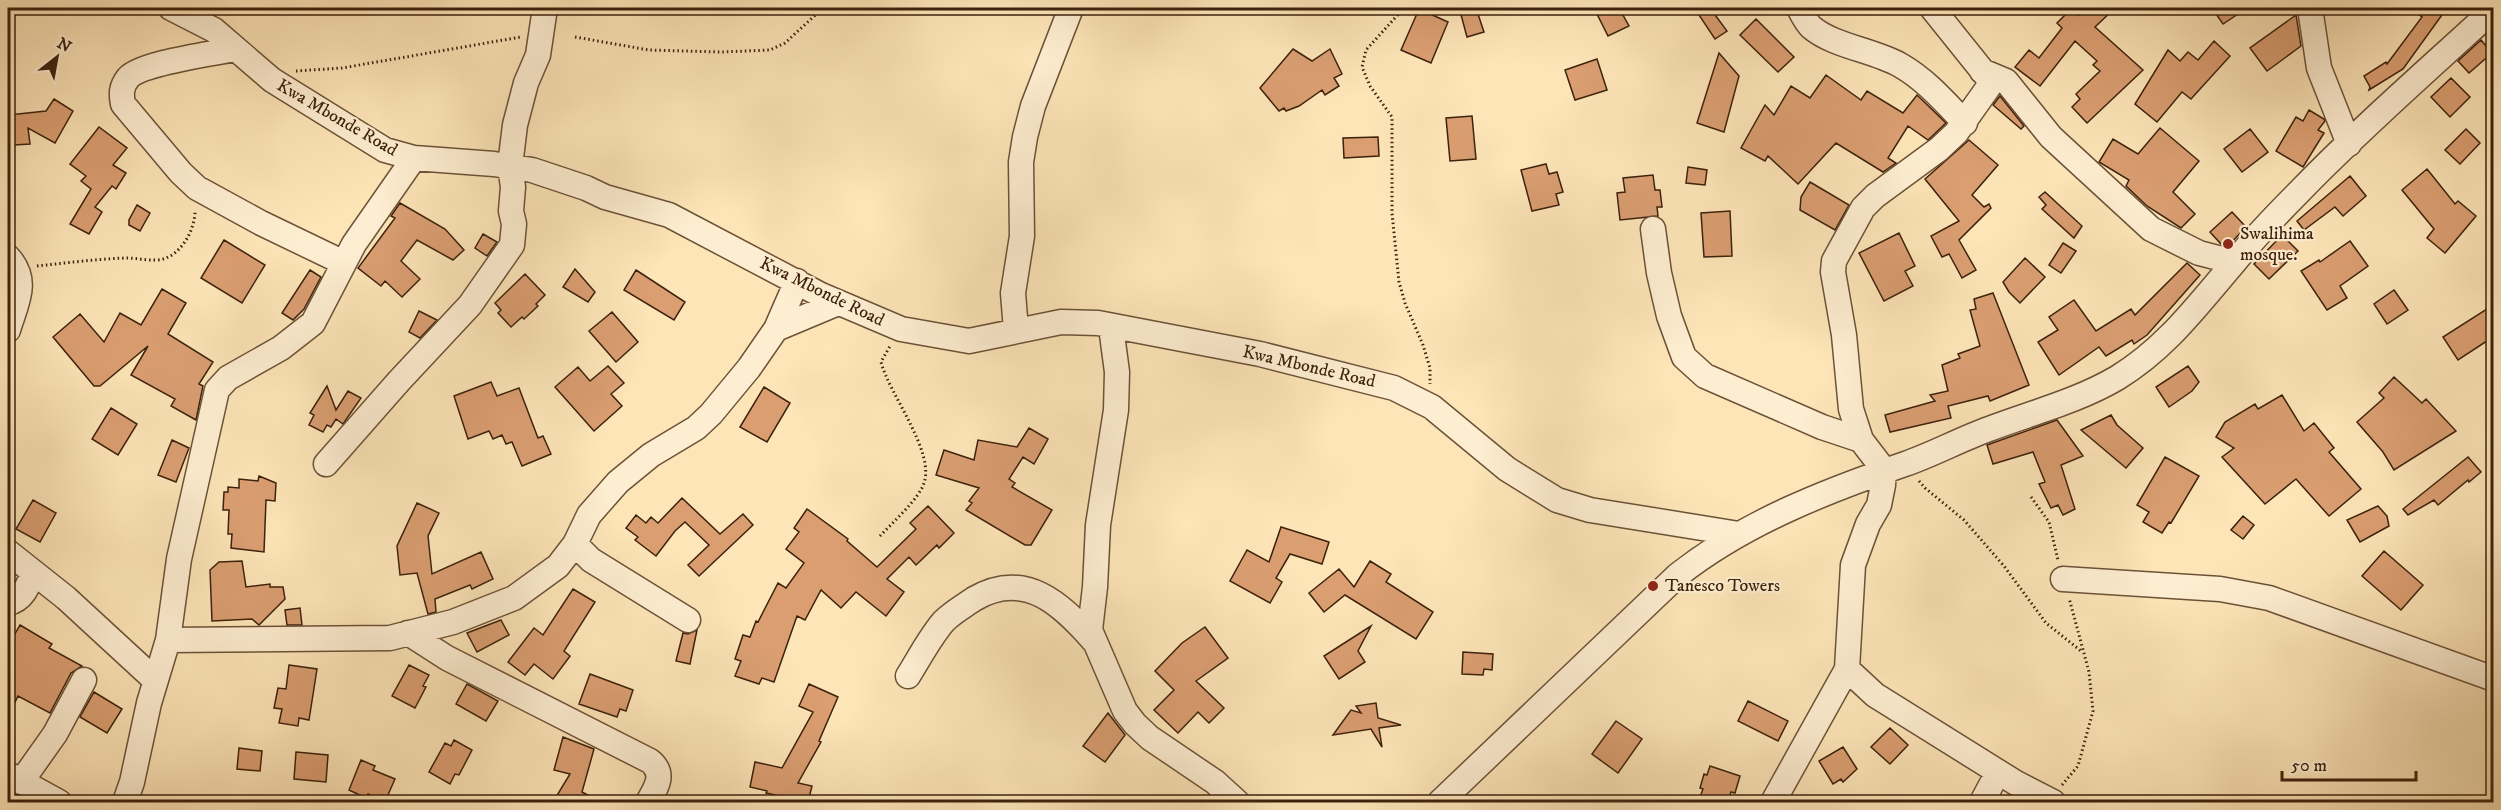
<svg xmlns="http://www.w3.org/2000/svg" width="2501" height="810" font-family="'IM FELL DW Pica',serif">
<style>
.building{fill:#da9e71;stroke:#3c210c;stroke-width:1.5}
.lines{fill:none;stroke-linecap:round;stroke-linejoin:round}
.minor-casing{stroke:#6c5237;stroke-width:27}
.path{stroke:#3c210c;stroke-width:3;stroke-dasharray:1.5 3;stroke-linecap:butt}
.minor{stroke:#feeed1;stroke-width:24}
.poi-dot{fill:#8f2418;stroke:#feeed1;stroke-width:2}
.labels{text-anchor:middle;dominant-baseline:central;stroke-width:4.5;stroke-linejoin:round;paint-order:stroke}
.street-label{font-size:18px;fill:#3c210c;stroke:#feeed1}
.poi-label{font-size:18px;fill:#3c210c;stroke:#feeed1;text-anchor:start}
</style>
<rect width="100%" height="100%" fill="#fde5b8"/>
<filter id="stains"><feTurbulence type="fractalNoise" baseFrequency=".00333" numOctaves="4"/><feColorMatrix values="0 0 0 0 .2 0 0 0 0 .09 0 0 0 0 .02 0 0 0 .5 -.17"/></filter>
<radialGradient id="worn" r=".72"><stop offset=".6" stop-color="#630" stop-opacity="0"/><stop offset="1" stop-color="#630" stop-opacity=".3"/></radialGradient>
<!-- building -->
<path class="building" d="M1469 8H1476L1484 32 1467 37 1460 11Z
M1594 8H1619L1629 26 1608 36Z
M1710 8 1727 31 1715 39 1699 15Z
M2072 8 2079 15 2087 8H2115L2095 27 2143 70 2087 123 2072 107 2080 99 2076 94 2100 71 2093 65 2097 61 2075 41 2040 86 2015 67 2029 50 2039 58 2062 28 2057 23Z
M2212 8H2247L2223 24Z
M2410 8H2447L2403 69 2369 90 2370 87 2364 76 2386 62 2387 64 2422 17Z
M1419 9 1448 22 1431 63 1401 50Z
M2296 15 2301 46 2267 71 2250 48Z
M1756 19 1794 57 1778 72 1740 35Z
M2481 40 2492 53 2469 73 2458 61Z
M2214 41 2230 56 2191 99 2182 92 2157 122 2135 104 2168 50 2180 61 2188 52 2198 60Z
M1293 49 1312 61 1330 49 1342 74 1334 78 1339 86 1325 95 1322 90 1299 106 1286 111 1284 108 1279 111 1260 88Z
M1719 53 1739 76 1724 132 1697 123Z
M1597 59 1607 90 1575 100 1565 70Z
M1826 75 1861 100 1867 91 1903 113 1917 95 1946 123 1928 140 1908 126 1888 158 1896 163 1883 172 1836 143 1798 184 1768 156 1765 161 1741 148 1765 105 1774 115 1791 86 1810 98Z
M2451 78 2470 97 2450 117 2431 97Z
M2000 96 2024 126 2021 129 1993 105Z
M54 99 73 111 55 143 28 128 30 144 14 145 12 118 8 115 46 111Z
M2309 110 2324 119 2325 121 2318 130 2324 133 2303 167 2276 151 2296 117 2303 121Z
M1472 116 1476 159 1450 161 1446 118Z
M99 127 127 148 113 165 126 173 116 189 112 186 95 207 102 212 89 234 70 224 91 189 81 181 86 176 70 164Z
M2160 128 2199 161 2173 192 2195 214 2181 228 2147 206 2126 186 2129 180 2099 162 2113 139 2138 154Z
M2250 129 2268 152 2242 172 2224 149Z
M2466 129 2480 143 2460 164 2445 150Z
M1378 137 1379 156 1344 158 1343 138Z
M1969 140 1998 165 1972 195 1984 207 1989 204 1991 208 1959 240 1976 270 1962 278 1949 254 1942 257 1931 236 1959 221 1925 179Z
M1546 164 1549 174 1557 172 1563 192 1556 194 1559 205 1532 211 1521 170Z
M1688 167 1707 170 1705 185 1686 183Z
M2427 169 2455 204 2458 201 2476 216 2445 253 2427 238 2434 229 2402 190Z
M1653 175 1655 190H1660L1662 207H1657L1658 216 1620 220 1617 193 1625 192 1623 178Z
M2350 176 2366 196 2343 216 2335 207 2304 230 2297 221Z
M1810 182 1849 205 1835 230 1800 210 1801 197Z
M2045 192 2082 226 2074 238 2042 209 2046 205 2039 197Z
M400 203 445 229 464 250 453 260 417 240 401 261 420 279 402 297 385 281 381 286 358 268 395 218 391 216Z
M137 205 150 213 140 231 129 225V220Z
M1730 211 1732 256 1704 257 1701 213Z
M2232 212 2246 227 2228 246 2221 244 2210 232Z
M1899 233 1915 266 1905 271 1913 286 1884 301 1859 253Z
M483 234 497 242 487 256 475 248Z
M2282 235 2298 251 2269 279 2254 264Z
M224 240 265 265 242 303 201 278Z
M2350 241 2368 266 2340 286 2347 298 2327 310 2301 271 2319 260 2320 262Z
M2063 243 2076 251 2061 273 2049 265Z
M2025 258 2045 277 2020 303 2009 292 2003 282Z
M2187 263 2200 275 2147 335 2134 344 2132 340 2106 356 2099 347 2059 375 2038 342 2058 330 2049 317 2074 300 2096 331 2131 309 2135 315Z
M575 269 595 292 588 302 563 287Z
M310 270 321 277 304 309 293 320 282 313Z
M636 270 685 302 674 320 624 290Z
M525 274 545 295 536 304 538 306 524 319 522 317 511 327 498 313 501 310 495 303Z
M162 289 186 303 168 334 213 362 199 384 203 386 196 420 171 406 175 399 131 375 148 346 100 386H94L53 337 80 314 104 342 120 313 141 325Z
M2394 290 2408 310 2387 324 2374 304Z
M1993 293 2029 385 1990 401 1988 396 1948 406 1951 418 1890 432 1885 415 1935 401 1930 395 1948 391 1942 365 1960 358 1958 354 1980 346 1970 310 1976 309 1974 299Z
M2493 305V337L2458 360 2443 337Z
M419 311 437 320 420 338 409 332Z
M612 312 638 342 616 362 589 331Z
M608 366 624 383 611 394 622 406 594 431 555 387 578 367 590 381Z
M2188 366 2199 382 2192 391 2169 407 2156 387Z
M2394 377 2422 403 2426 399 2456 431 2394 470 2383 452 2357 422 2384 398 2379 393Z
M491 382 497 396 519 388 538 438 543 436 551 454 522 466 512 442 506 444 502 435 493 439 489 431 468 439 454 396Z
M327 386 336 410 348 391 361 398 343 424 336 419 331 427 327 425 323 432 309 425 314 415 310 413Z
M764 387 790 403 767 442 740 427Z
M2282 395 2304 431 2314 423 2334 448 2329 452 2361 489 2329 516 2296 479 2265 504 2222 457 2234 448 2216 437 2225 422 2255 404 2258 409Z
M111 408 137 424 118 455 92 439Z
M2111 415 2117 425 2143 448 2126 468 2081 430Z
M2057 420 2083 456 2061 465 2075 509 2063 515 2058 505 2051 508 2039 484 2045 482 2033 452 1993 464 1987 445Z
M1029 428 1048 439 1034 464 1023 457 1009 479 1015 483 1012 487 1052 510 1031 545H1025L966 510 972 503 969 501 979 488 936 475 944 450 974 460 978 440 1017 447Z
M172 440 189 448 176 482 158 475Z
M2165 457 2199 476 2171 523 2169 522 2162 533 2143 522 2149 512 2137 505Z
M2468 457 2481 472 2469 482 2468 480 2438 505 2434 500 2408 515 2403 509Z
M259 476 276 483 275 501 266 500 264 552 231 548 232 534H228L229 510H223L224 492H228V487L239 488V479L258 481Z
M682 498 720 534 743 514 753 525 699 576 688 565 709 545 685 522 675 531 656 556 635 540 638 537 626 528 636 515 646 523 651 517 658 523Z
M33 500 56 513 40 542 16 529Z
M417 503 439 513 428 536 432 574 481 552 493 579 472 589 470 585 435 599 436 612 428 614 417 573 400 575 397 546Z
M928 506 954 533 939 548 937 545 916 565 909 557 887 579 904 592 886 616 856 592 841 608 821 590 805 620 797 616 774 682 762 678 759 684 735 676 741 661 735 659 743 635 750 637 756 621 758 622 778 583 786 588 804 563 786 549 799 532 794 528 807 509 848 539 847 541 877 567 916 529 910 523Z
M2378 506 2387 516 2389 526 2360 542 2347 520Z
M2243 516 2254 525 2243 539 2231 530Z
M1281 527 1329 542 1322 564 1290 554 1276 578 1282 582 1270 603 1230 581 1247 550 1269 562Z
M2384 551 2423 585 2401 610 2362 576Z
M242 561 246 587 270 584V587H283L285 599 259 625 252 619 212 621 210 570 219 562Z
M1370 561 1391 574 1386 582 1433 612 1416 639 1345 595 1324 612 1309 593 1339 569 1354 587Z
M573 589 595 602 564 651 570 656 553 679 534 664 525 675 508 662 534 628 543 635Z
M300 608 302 625H287L285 610Z
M501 620 509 635 477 652 467 633Z
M20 625 52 644 49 648 82 666 71 673 50 713 18 696 8 717V646Z
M1371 626 1358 651 1365 662 1339 679 1324 656Z
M1205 627 1228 658 1196 681 1224 708 1209 723 1198 712 1178 733 1154 710 1174 690 1155 671 1182 643Z
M697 630 690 664 676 661 683 633 688 634Z
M1463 652 1493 654 1492 670 1484 669 1483 675 1462 674Z
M289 665 317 669 309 720 299 718 298 726 279 723 282 709 274 708 278 688 286 689Z
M409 665 429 675 423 686 426 687 415 708 392 696Z
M590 674 633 690 626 711 620 709 617 717 579 704Z
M467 684 498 701 486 721 456 704Z
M809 684 838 697 819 741 821 742 798 783 812 786 808 802 766 793 767 791 750 787 755 762 782 768 813 712 799 706Z
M94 692 122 709 107 733 80 717Z
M1748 701 1788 721 1778 741 1738 721Z
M1376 703 1378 718 1401 725 1379 728 1382 747 1371 729 1333 735 1351 710 1361 713 1356 706Z
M1108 713 1125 735 1105 762 1083 746Z
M1616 721 1642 739 1618 773 1592 754Z
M1890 728 1908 745 1890 764 1871 747Z
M563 737 594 749 582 792 601 802H553L570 774 554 770Z
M454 740 472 750 459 775 455 774 450 784 429 772 445 743 451 746Z
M1843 747 1857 769 1843 782 1841 779 1833 784 1819 761Z
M239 748 262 751 260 771 237 769Z
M296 752 328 755 326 782 294 779Z
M361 760 375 766 373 770 395 779 387 797 382 795 380 799 368 794 366 798 349 790Z
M1710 766 1740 776 1735 793 1731 792 1728 802H1698L1703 789 1700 788 1704 774 1707 775Z"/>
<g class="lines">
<!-- minor casing -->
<g class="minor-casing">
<path id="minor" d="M171 8 214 30 272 80 385 150 414 158 494 164 532 170 586 188 605 197 669 215 821 295 901 329 969 341 1061 322 1098 323 1260 354 1394 388 1432 407 1507 469 1557 500 1590 510 1739 534
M1799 8C1802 14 1806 22 1811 27 1833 46 1873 50 1900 65 1926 80 1944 101 1965 123
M2310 8 2319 68 2349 144
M234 49C212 54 141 63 128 78 121 87 121 94 123 104L181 173 197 188 261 223 344 263
M1982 71 2006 81 2051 137 2151 229 2199 253 2234 262
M1653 229 1659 273 1669 316 1684 357 1705 376 1822 427 1861 440
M8 257C30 281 16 303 8 330
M1111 327 1117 372 1116 410 1098 525 1095 587 1090 630 1125 711 1135 724 1150 738 1215 782 1237 802
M776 329 838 303
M1016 330 1013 293 1022 236 1021 162 1025 137 1033 106 1071 8
M326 464 399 381 470 305 512 245 514 224 511 211 513 187 510 166 515 125 526 83 538 55 545 8
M575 544 591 560 688 620
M8 552 66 598 155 680
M2063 579 2220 589 2269 598 2494 679
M8 603C23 600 28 586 33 573
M408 633 447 658 650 761C666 774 656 788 648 802
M168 640 390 638 453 622 514 598 558 566 575 544 589 515 618 482 651 455 696 428 711 414 749 368 776 329 797 281
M1847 669 1875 695 2016 783 2053 802
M908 676C920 657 930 637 944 621 953 612 964 606 974 599 1025 569 1061 604 1093 640
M8 774 59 802
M21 782 55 734 84 680
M125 802 132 782 149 703 168 640 179 559 217 390 228 378 281 348 313 323 354 244 414 158
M1440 802 1678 575C1744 523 1826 491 1905 464 1934 454 1961 439 1989 429 2031 413 2078 401 2117 378 2165 349 2196 307 2232 265 2253 239 2277 214 2301 190 2362 127 2429 69 2494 9
M1773 802 1847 669 1853 565 1868 524 1879 505 1883 485 1884 470 1861 440 1851 409 1844 335 1833 272 1834 261 1863 208 1875 196 1939 149 1956 133 1990 85 1989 79 1932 8
M1982 802 1998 772"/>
</g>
<!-- path -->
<path class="path" d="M805 8 821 10
M1404 8 1366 50 1362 67 1370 86 1392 117V213L1399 282 1405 303 1423 345 1430 368V384
M575 37 649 50 721 52 770 50 785 43 823 8
M296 71 342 68 521 37
M37 266C66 263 96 259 126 258 138 258 152 262 163 259 182 254 195 229 195 211
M1919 481 1925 488 1964 520 2004 566 2046 623 2081 651
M2031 497 2049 522 2058 560
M880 536C892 523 919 499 924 483 935 451 889 394 881 362L890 346
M2062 785 2078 766 2093 711 2089 672 2069 598"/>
<!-- minor -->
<use href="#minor" class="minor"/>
</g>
<!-- markers -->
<g class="poi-dot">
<circle cx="2228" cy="244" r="6"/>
<circle cx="1653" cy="586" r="6"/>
</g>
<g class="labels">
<!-- street labels -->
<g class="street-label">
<text transform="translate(337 118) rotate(30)">Kwa Mbonde Road</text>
<text transform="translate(822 292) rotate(26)">Kwa Mbonde Road</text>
<text transform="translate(1309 367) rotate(13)">Kwa Mbonde Road</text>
</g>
<!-- poi labels -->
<g class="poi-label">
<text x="2240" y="234">Swalihima<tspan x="2240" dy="21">mosque.</tspan></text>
<text x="1665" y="586">Tanesco Towers</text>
</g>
</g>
<!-- margin -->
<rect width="2501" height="810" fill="none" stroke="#fde5b8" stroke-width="30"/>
<rect x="9" y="9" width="2483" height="792" fill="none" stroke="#3c210c" stroke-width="3"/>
<rect x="15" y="15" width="2471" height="780" fill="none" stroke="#3c210c" stroke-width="1.5"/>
<!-- north arrow -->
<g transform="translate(57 57) rotate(31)" stroke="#feeed1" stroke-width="4.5" paint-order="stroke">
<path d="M0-4.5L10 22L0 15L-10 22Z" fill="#3c210c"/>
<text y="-9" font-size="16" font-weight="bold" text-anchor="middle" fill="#3c210c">N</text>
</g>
<!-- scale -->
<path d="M2282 771v9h134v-9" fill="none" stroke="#3c210c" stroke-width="3"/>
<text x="2291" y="771" font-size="18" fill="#3c210c" stroke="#feeed1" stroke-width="4.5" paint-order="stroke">50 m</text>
<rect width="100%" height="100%" filter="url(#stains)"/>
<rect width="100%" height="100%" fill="url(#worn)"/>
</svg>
